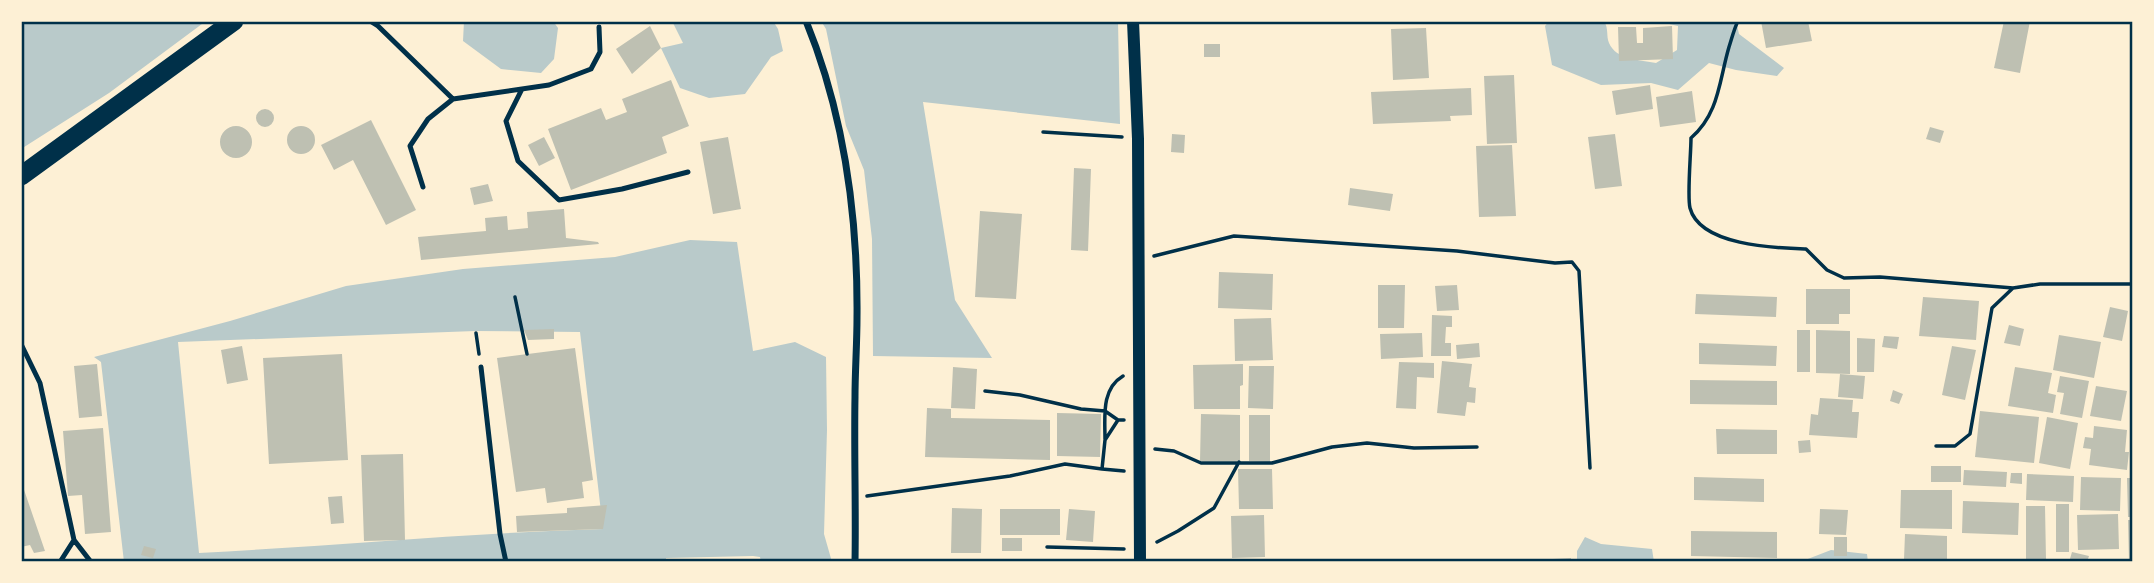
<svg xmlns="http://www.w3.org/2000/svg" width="2154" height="583" font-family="'Exo 2',sans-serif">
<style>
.green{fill:#b9caca;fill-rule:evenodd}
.building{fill:#bec0b2}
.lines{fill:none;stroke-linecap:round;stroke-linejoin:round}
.path{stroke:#003049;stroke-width:3.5}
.service{stroke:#003049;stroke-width:5}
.minor{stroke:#003049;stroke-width:7}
.tertiary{stroke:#003049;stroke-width:12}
.trunk{stroke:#003049;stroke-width:19}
.neatline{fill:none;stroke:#003049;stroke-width:2.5}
</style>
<rect width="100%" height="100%" fill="#fdf0d5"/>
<!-- green -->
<path class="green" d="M21 21H206L109 93 21 149Z
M464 21H553L558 28 554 59 541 73 501 69 463 41Z
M672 21H773L778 29 783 51 771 57 745 94 709 98 680 88 661 48 683 43Z
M821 21H1118L1120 124 923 102 955 300 992 358 873 356 872 239 864 170 846 126 826 29Z
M1549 21H1604C1609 29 1606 36 1609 43 1616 60 1641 60 1656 63L1677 50 1678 26 1656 21H1736L1739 34 1784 68 1777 76 1736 70 1709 63 1678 90 1651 83 1601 85 1552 65 1545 26Z
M690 240 737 242 753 351 795 342 826 357 827 430 824 534 832 562H761L760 557 753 556 666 558V562H124L101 362 94 357 230 321 346 286 463 269 615 257ZM475 331 580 332 603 529C468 533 334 546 199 553L178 342Z
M1585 537 1601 544 1652 549 1654 562H1577V551Z
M1831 550 1867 554 1868 562H1800Z"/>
<!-- building -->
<path class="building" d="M1761 21H1808L1812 41 1766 48Z
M2004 21H2030L2020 73 1994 68Z
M650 26 661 48 632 74 616 49Z
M1672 26 1673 59 1619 61 1618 27H1636L1637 43H1643V28Z
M1426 28 1429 78 1393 80 1391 29Z
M1204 44H1220V57H1204Z
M1514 75 1517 143 1487 144 1484 76Z
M671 80 689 126 662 137 667 153 571 190 548 129 601 108 606 120 627 112 622 99Z
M1650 85 1653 109 1616 115 1612 91Z
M1471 88 1472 115 1450 116 1451 121 1373 124 1371 92Z
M1692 91 1696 122 1660 127 1656 97Z
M256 118a9 9 0 1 1 18 0a9 9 0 1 1-18 0Z
M371 120 416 210 386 225 353 160 334 170 321 145Z
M220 142a16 16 0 1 1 32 0a16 16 0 1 1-32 0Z
M287 140a14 14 0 1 1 28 0a14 14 0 1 1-28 0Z
M1930 127 1944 131 1940 143 1926 139Z
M1172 134 1185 135 1184 153 1171 152Z
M1615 134 1622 186 1595 189 1588 137Z
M544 137 555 158 539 166 528 145Z
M728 137 741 209 713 214 700 142Z
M1512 145 1516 216 1479 217 1476 146Z
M1074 168 1091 169 1088 251 1071 250Z
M488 184 493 201 474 205 470 188Z
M1350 188 1393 194 1390 211 1348 205Z
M564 209 566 238 598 242 599 244 421 260 418 237 486 231 485 218 507 216 508 230 528 228 527 212Z
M980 211 1022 214 1016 299 975 297Z
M1219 272 1273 274 1272 310 1218 308Z
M1378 285H1405L1404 328H1378Z
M1457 285 1459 310 1437 311 1435 286Z
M1806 289H1850V314H1839V324H1806Z
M1696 294 1777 297 1776 317 1695 314Z
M1923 297 1979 301 1976 340 1919 336Z
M2110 307 2128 311 2122 341 2103 337Z
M1432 315 1452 316V327H1446L1445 343H1451V356H1431Z
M1271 318 1273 360 1235 361 1234 319Z
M2009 325 2024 329 2020 346 2004 343Z
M554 329V339L528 340 524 330Z
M1797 330H1810V372H1797Z
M1816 330 1850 331V374L1816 373Z
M1422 333 1423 357 1381 359 1380 334Z
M2059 335 2101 342 2094 378 2053 370Z
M1884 336 1899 337 1897 349 1882 347Z
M1857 338 1875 339 1874 372H1857Z
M1479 343 1480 357 1457 359 1456 345Z
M1699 343 1777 346 1776 366 1699 364Z
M242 346 248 380 227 384 221 350Z
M1952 346 1976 350 1965 400 1942 395Z
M575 348 593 480 582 482 584 498 547 503 545 488 516 492 497 358Z
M342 354 348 460 269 464 263 358Z
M1442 361 1472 364 1469 387 1476 388 1475 403 1467 402 1465 416 1437 413Z
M1399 362 1434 363V378L1417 377 1416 409 1396 408Z
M97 364 102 416 79 418 74 366Z
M1243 364V385L1240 386V409H1194L1193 365Z
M1249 366H1274L1273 409 1248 408Z
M953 367 977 369 975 409 951 408Z
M2015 367 2052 373 2048 393 2056 395 2053 413 2008 406Z
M1840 374 1865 376 1863 399 1838 397Z
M2060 376 2089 381 2082 418 2060 414 2064 393 2057 392Z
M1690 380 1777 381V405L1690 404Z
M2096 386 2127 391 2121 421 2090 416Z
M1893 390 1903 394 1899 404 1890 401Z
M1820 398 1853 400 1852 412H1859L1857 438 1809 435 1811 414 1818 415Z
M927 408 951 409V418L1050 420V460L925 457Z
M1980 411 2039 417 2034 463 1975 457Z
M1057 413 1101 414 1100 457 1057 456Z
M1201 414 1240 415V461H1200Z
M1249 415H1270V462L1249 461Z
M2047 417 2078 423 2070 469 2039 463Z
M2094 426 2127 430 2125 452H2129L2127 470 2089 465 2091 449 2083 448 2085 437 2093 438Z
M103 428 111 532 85 534 82 495 68 496 63 431Z
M1716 429 1777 430V454H1717Z
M1810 440 1811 452 1799 453 1798 441Z
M403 454 405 540 364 541 361 455Z
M1931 466H1961V482H1931Z
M1238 469H1272L1273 509H1239Z
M1964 470 2007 472 2006 487 1963 485Z
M2011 473H2022V484L2010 483Z
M2027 474 2074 476 2073 502 2026 500Z
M1694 477 1764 479V502L1694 500Z
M2081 477 2121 478 2120 511 2080 510Z
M2127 478H2133V517H2128Z
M21 481 45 551 34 553 30 545 21 547Z
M1901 490H1952V529L1900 528Z
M342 496 344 523 331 524 328 497Z
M1963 501 2019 503 2018 535 1962 533Z
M2056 504H2069V552H2056Z
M607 505 603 529 517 532 516 516 567 513V508Z
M2026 506H2045L2046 559H2026Z
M952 508 982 509 981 553H951Z
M1000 509H1060V535H1000Z
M1069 509 1095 511 1093 542 1066 540Z
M1820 509 1848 510 1846 535 1819 534Z
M2118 514 2119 549 2078 550 2077 515Z
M1264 515 1265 557 1232 558 1231 516Z
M2128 520H2133V562H2129Z
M1691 531 1777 532V558L1691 556Z
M1905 534 1947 536V560L1904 559Z
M1834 537H1847V556H1834Z
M1002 538H1022V551H1002Z
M144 546 156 549 153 558 141 555Z
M2072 552 2089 556 2087 562H2069Z
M1571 558V562H1534V560Z"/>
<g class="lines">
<!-- path -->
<path class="path" d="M1738 21C1734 29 1732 38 1729 47 1719 81 1719 114 1691 138 1691 153 1687 196 1690 208 1700 246 1776 248 1806 249L1827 270 1844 278 1880 277 2013 288
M1043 132 1122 137
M1154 256 1234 236 1457 251 1555 263 1572 262 1579 271 1590 468
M515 297 527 354
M476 333 479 354
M985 391 1020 395 1081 409 1105 411 1118 420
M1105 439C1105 417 1101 389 1123 376
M1936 446H1955L1970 434 1992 308 2013 288 2040 284H2133
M1155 449 1174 451 1201 463H1272L1332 447 1367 443 1414 448 1477 447
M1102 469 1124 471
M867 496 1010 476 1065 464 1102 469 1105 440 1118 420H1124
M1157 542 1178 531 1214 508 1239 462
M1047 547 1124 549"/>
<!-- service -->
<path class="service" d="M370 21 378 26 453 99
M522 89 506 121 518 161 559 200 622 189 688 172
M423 187 410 146 428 119 453 99 549 85 591 69 600 52 599 27
M21 344 40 383 74 540 91 562
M481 367 500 534 506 562
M60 562 74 540"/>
<!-- minor -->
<path class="minor" d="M806 21C844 114 858 218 857 318 857 344 855 371 855 397 854 452 856 507 855 562"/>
<!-- tertiary -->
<path class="tertiary" d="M1133 21 1138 139 1140 562"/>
<!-- trunk -->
<path class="trunk" d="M21 176 234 21"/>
</g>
<!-- border -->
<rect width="2154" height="583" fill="none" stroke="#fdf0d5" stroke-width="46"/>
<rect x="23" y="23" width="2108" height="537" class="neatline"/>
</svg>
